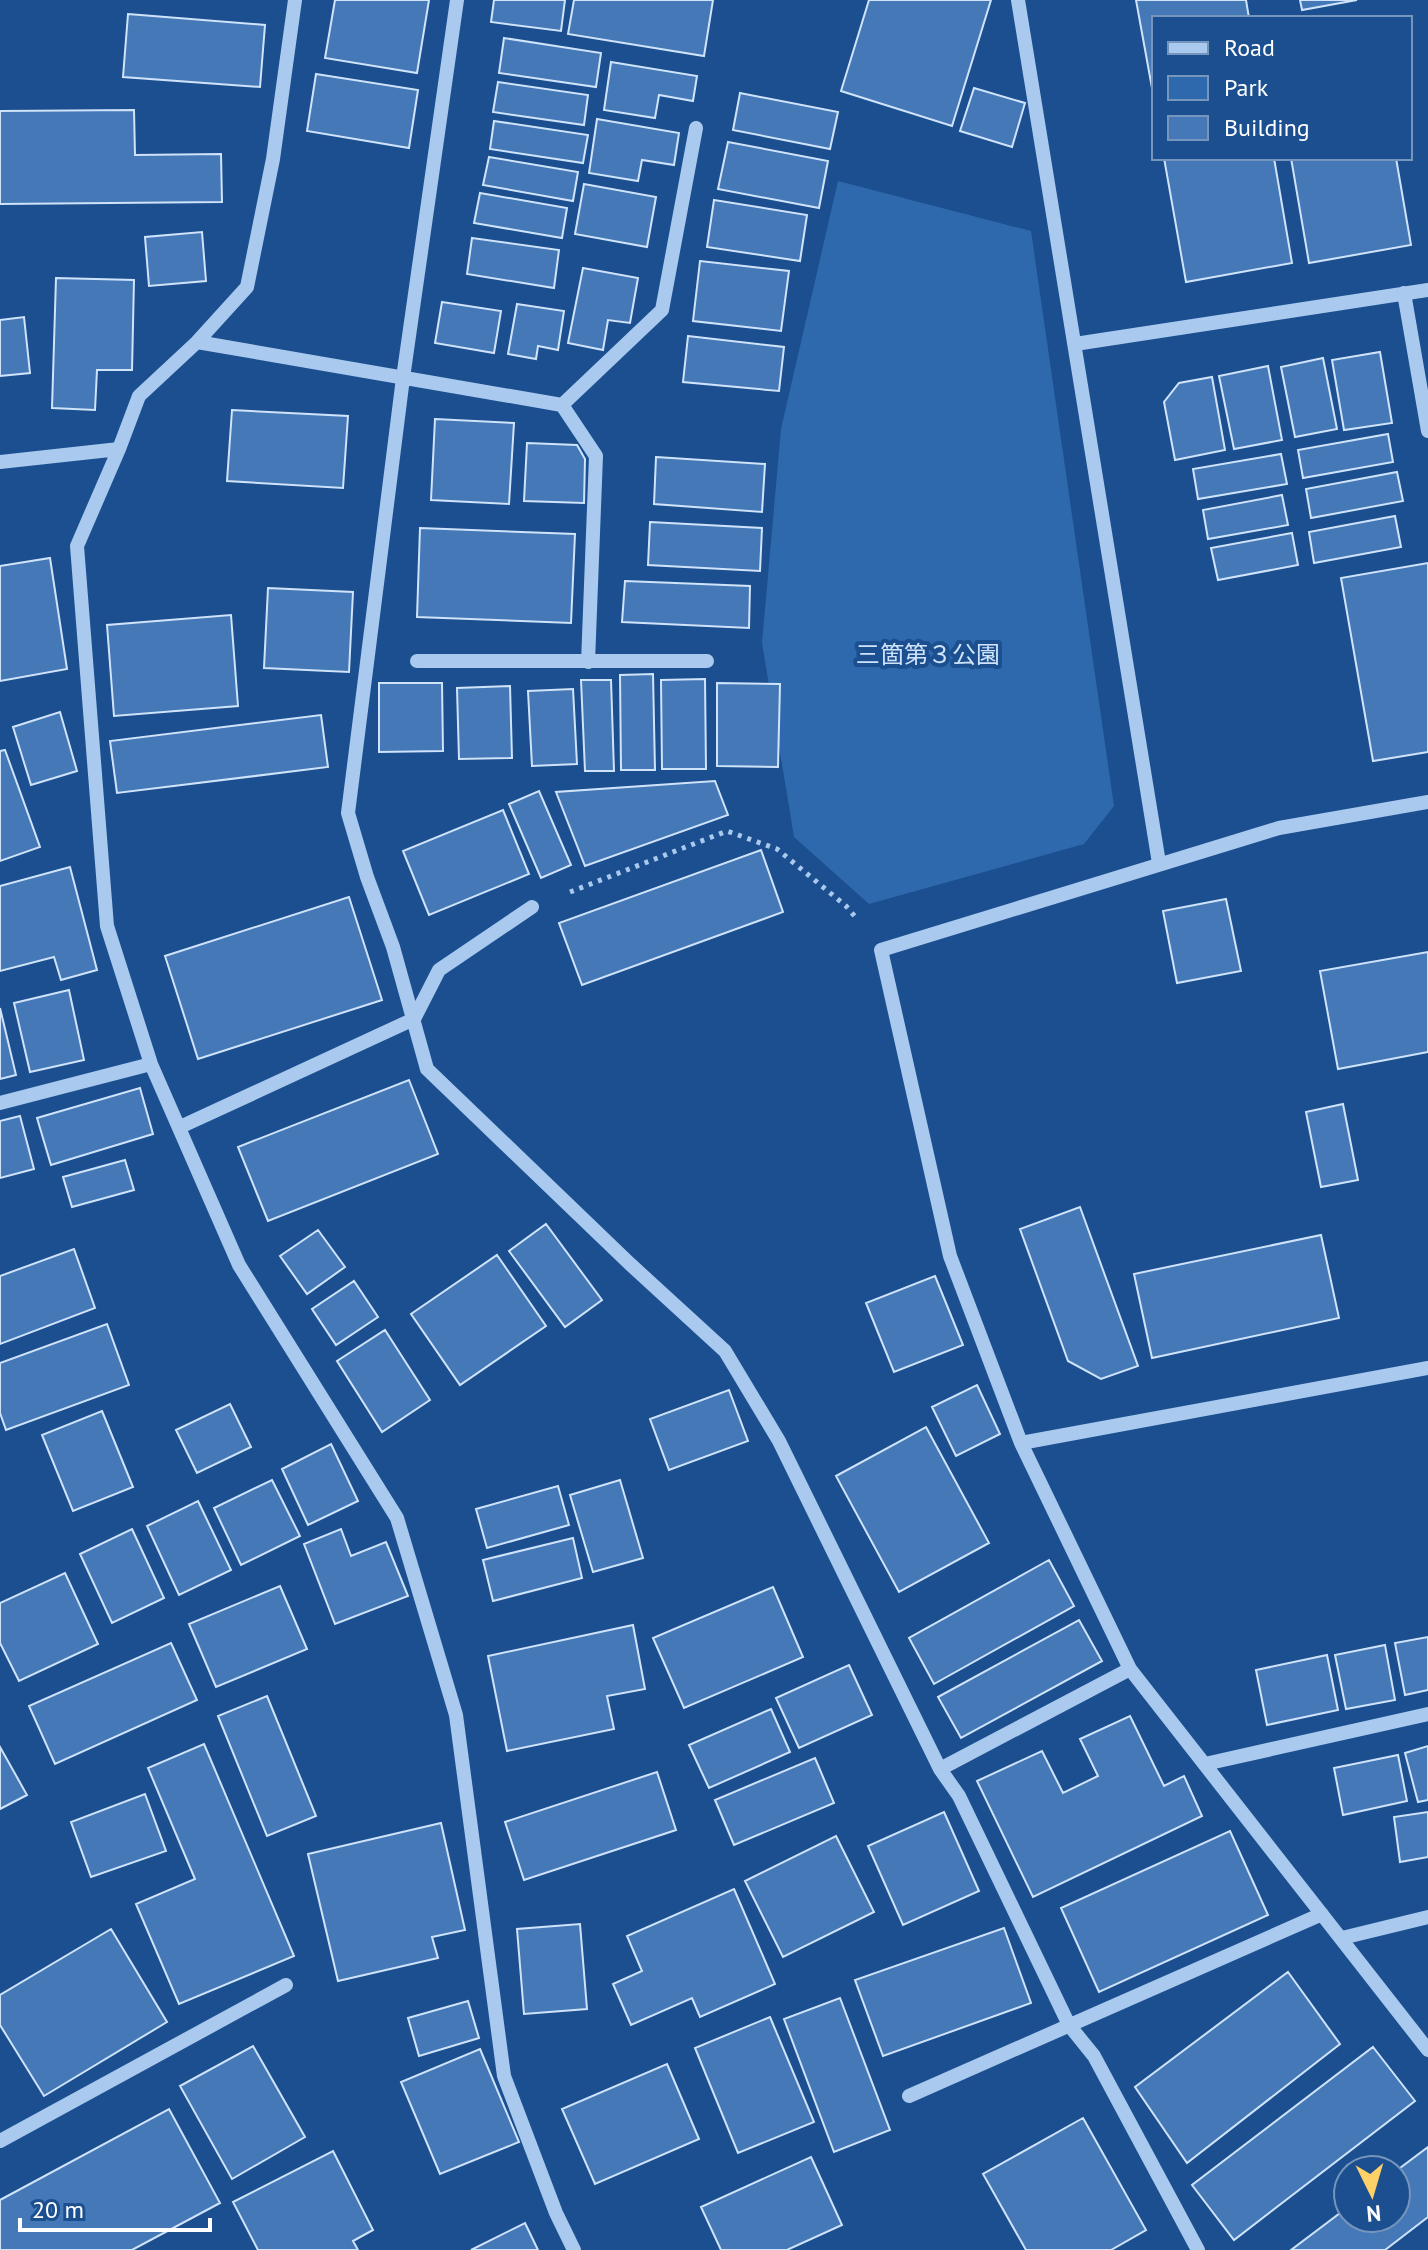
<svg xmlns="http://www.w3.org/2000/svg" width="1428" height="2250" font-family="'PT Sans','Noto Sans JP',sans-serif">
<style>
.green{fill:#2e69ad}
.building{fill:#4478b7;stroke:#cfe3fa;stroke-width:2}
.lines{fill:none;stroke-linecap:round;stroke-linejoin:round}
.path{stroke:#a9c9ee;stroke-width:5;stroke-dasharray:4 6;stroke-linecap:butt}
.minor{stroke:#a9c9ee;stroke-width:14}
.labels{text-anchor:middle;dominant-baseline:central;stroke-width:8;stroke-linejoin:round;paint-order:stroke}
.park-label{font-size:24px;fill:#cfe3fa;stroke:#1b4f8f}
</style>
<rect width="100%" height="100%" fill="#1b4f8f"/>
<!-- green -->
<path class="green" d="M838 181 1031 231 1114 806 1084 844 869 904 794 837 762 643 781 429Z"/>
<!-- building -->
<path class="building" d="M335 0H429L417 73 325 58Z
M494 0H565L561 31 491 22Z
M574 0H713L704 56 568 34Z
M869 0H991L952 126 841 91Z
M1136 0H1246L1249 18H1154V99Z
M1300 0H1357L1302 10Z
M128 14 265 25 260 87 123 77Z
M504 38 601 53 596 87 499 73Z
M611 62 697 76 693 101 659 95 655 118 604 110Z
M316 74 418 90 409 148 307 131Z
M498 82 588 95 584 125 493 112Z
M974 88 1025 103 1012 147 960 131Z
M740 93 838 112 830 149 733 130Z
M134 110 135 155 221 154 222 202 0 204V111Z
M597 119 679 133 674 165 642 160 638 181 589 173Z
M494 121 588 135 583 163 490 149Z
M728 142 828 161 819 208 718 189Z
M489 157 578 172 573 201 483 185Z
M1164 158H1274L1292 263 1186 282Z
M1291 158H1396L1411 245 1309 263Z
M584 184 656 197 647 247 575 234Z
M480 193 567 208 562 238 474 223Z
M714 200 807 215 800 261 707 247Z
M202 232 206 281 149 286 145 237Z
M472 238 559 250 554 288 467 274Z
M700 261 789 271 781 331 693 321Z
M583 268 638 278 630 323 608 320 603 350 568 343Z
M56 278 134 280 132 370H97L95 410 52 408Z
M442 302 501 311 494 353 435 343Z
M517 304 564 311 558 350 538 346 536 359 508 354Z
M24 317 30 373 0 376V320Z
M688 336 784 347 779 391 683 382Z
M1380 352 1392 423 1344 430 1332 360Z
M1323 358 1337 429 1295 437 1281 367Z
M1268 366 1282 440 1234 449 1219 376Z
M1212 377 1225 450 1175 460 1164 402 1179 383Z
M232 410 348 416 343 488 227 481Z
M435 419 514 423 509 504 431 500Z
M1388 434 1393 462 1303 478 1298 450Z
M527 443 577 445 585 459 584 503 524 501Z
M1281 454 1287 484 1198 499 1193 469Z
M656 457 765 464 762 512 654 504Z
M1397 472 1403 501 1311 518 1306 489Z
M1282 495 1288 525 1208 539 1203 510Z
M1395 516 1401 547 1314 563 1309 532Z
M650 522 762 528 760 571 648 565Z
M420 528 575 534 571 623 417 617Z
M1292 533 1298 565 1218 580 1211 548Z
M50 558 67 669 0 681V566Z
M1428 563V752L1373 761 1341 578Z
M625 581 750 586 749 628 622 622Z
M268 588 353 592 349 672 264 668Z
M231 615 238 706 114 716 107 625Z
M653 674 655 770H621L620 675Z
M705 679 706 769H662L661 680Z
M581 680H611L614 771H585Z
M379 683H442L443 751 379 752Z
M717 683 780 684 778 767 717 766Z
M510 686 512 758 459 759 457 688Z
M573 689 577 764 532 766 528 691Z
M60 712 77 771 31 785 13 727Z
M321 715 328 767 117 793 110 741Z
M5 750 40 847 0 861V751Z
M715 781 728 815 585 866 556 792Z
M539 791 571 865 541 878 509 804Z
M503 810 529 874 429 915 403 851Z
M761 850 783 912 582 985 559 923Z
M70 867 97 970 61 980 54 957 0 971V886Z
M349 897 382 1000 198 1059 165 956Z
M1226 899 1241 971 1177 983 1163 911Z
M1428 952V1052L1338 1069 1320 971Z
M69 990 84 1060 30 1072 14 1003Z
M0 1008 16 1075 0 1079Z
M409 1080 438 1154 268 1221 238 1147Z
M140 1088 153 1134 51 1165 37 1118Z
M1343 1104 1358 1180 1321 1187 1306 1112Z
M20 1116 34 1169 0 1178V1121Z
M125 1160 134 1190 72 1207 63 1177Z
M1080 1207 1138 1366 1101 1379 1068 1361 1020 1229Z
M546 1224 602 1300 565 1327 509 1251Z
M318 1230 345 1267 307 1294 280 1256Z
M1321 1235 1339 1318 1152 1358 1134 1274Z
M74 1249 95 1308 0 1344V1276Z
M497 1255 546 1326 460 1385 411 1314Z
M935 1276 963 1345 894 1372 866 1303Z
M354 1281 378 1317 336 1345 312 1309Z
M107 1324 129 1385 6 1430 0 1413V1363Z
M385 1330 430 1400 382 1432 337 1361Z
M977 1385 1000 1434 956 1456 932 1407Z
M729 1390 748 1441 669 1470 650 1419Z
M230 1404 251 1447 197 1473 176 1430Z
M102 1411 133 1487 73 1511 42 1435Z
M926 1427 989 1543 899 1592 836 1476Z
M331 1444 358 1501 308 1525 282 1469Z
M272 1480 300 1536 241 1565 214 1508Z
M620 1480 643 1558 593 1572 570 1495Z
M558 1486 569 1525 487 1548 476 1509Z
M198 1501 231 1570 179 1595 147 1526Z
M132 1529 164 1598 112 1623 80 1554Z
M341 1529 351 1556 386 1542 408 1596 335 1624 304 1544Z
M573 1538 582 1578 493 1601 483 1560Z
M1049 1560 1074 1606 934 1684 909 1638Z
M65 1573 98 1644 19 1681 0 1643V1603Z
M280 1586 307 1649 216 1687 189 1624Z
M773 1587 803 1657 684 1708 653 1638Z
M1079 1620 1102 1661 961 1738 938 1697Z
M633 1625 645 1689 607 1696 614 1729 507 1751 488 1656Z
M1428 1637V1690L1405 1695 1395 1643Z
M171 1643 197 1700 55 1764 29 1706Z
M1385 1645 1395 1700 1346 1709 1335 1655Z
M1327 1655 1338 1710 1267 1725 1256 1670Z
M849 1665 872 1715 799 1748 776 1698Z
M267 1696 316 1816 267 1836 218 1716Z
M771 1709 790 1752 709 1788 689 1745Z
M1130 1716 1164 1786 1184 1776 1202 1816 1033 1897 977 1781 1042 1751 1063 1793 1098 1776 1080 1739Z
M204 1744 294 1956 179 2004 136 1904 195 1879 148 1768Z
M1428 1746V1800L1418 1802 1405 1753Z
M0 1747 27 1795 0 1809Z
M1398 1755 1407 1801 1343 1815 1334 1768Z
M815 1758 834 1803 734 1845 715 1800Z
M657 1772 676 1830 524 1880 505 1822Z
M145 1794 166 1851 91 1877 71 1822Z
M944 1812 979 1891 903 1925 868 1846Z
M1428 1812V1857L1400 1862 1394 1817Z
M441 1823 465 1930 432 1937 438 1958 338 1981 308 1854Z
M1230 1831 1268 1915 1099 1992 1061 1908Z
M836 1836 874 1912 783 1957 745 1881Z
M734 1889 775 1984 700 2017 692 1998 631 2025 613 1984 642 1971 627 1936Z
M580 1924 587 2009 524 2014 517 1929Z
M1004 1928 1031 2003 883 2056 855 1980Z
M111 1929 167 2022 44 2096 0 2025V1995Z
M1288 1972 1340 2044 1187 2163 1135 2087Z
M840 1998 890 2130 834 2152 784 2019Z
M468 2001 479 2038 419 2056 408 2018Z
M770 2017 814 2122 738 2153 695 2048Z
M253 2046 305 2137 232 2179 180 2086Z
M1373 2047 1415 2101 1234 2240 1192 2185Z
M480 2049 519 2142 440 2174 401 2082Z
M667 2064 699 2139 595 2184 562 2109Z
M169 2109 220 2203 132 2250H0V2200Z
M1083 2118 1146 2230 1111 2250H1026L983 2174Z
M1428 2147V2217L1385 2250H1291L1348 2207V2218H1396V2171Z
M333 2151 373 2230 353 2241 358 2250H258L233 2202Z
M811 2157 842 2225 787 2250H721L701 2207Z
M525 2223 538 2250H471Z"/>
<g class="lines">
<!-- path -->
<path class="path" d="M570 892 727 831 777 849 846 906 858 920"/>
<!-- minor -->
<path class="minor" d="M295 0 273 159 247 287 197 342 139 396 119 449 77 546 107 926 151 1064 239 1265 397 1518 456 1715 504 2076 556 2213 574 2250
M457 0 403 378 348 813 367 877 393 947 427 1069 630 1264 725 1351 779 1441 940 1769 959 1796 1069 2025 1094 2056 1198 2250
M1018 0 1159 863
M1404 293 1428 431
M197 342 562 405 662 310 696 128
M1075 344 1428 290
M562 405 596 456 588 662
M0 462 119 449
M417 661H707
M1428 802 1279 828 881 950 950 1256 1021 1443 1130 1669 1428 2050
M0 1103 151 1064
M180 1127 414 1019 439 970 532 907
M1021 1443 1428 1368
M1205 1764 1428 1714
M940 1769 1130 1669
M1342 1938 1428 1917
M909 2096 1322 1914
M0 2141 286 1985"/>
</g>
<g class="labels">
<!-- park labels -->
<g class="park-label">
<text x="928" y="654">三箇第３公園</text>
</g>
</g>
<!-- legend -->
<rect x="1152" y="16" width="260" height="144" fill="#1b4f8f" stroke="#7695bc" stroke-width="2"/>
<rect x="1168" y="42" width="40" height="12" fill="#a9c9ee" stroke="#7695bc" stroke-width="2"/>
<text x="1224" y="56" font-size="24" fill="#ffffff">Road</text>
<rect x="1168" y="76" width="40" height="24" fill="#2e69ad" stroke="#7695bc" stroke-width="2"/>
<text x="1224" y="96" font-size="24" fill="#ffffff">Park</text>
<rect x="1168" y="116" width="40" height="24" fill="#4478b7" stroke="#7695bc" stroke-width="2"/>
<text x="1224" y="136" font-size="24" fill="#ffffff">Building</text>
<!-- north arrow -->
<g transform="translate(1372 2194) rotate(175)"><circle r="38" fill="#1b4f8f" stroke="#7695bc" stroke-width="2"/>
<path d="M0-6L14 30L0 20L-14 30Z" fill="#ffd166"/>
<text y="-12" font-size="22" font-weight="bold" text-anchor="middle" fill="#ffffff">N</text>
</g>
<!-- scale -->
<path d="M20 2218v12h190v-12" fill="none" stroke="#ffffff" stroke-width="4"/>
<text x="32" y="2218" font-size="24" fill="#ffffff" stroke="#1b4f8f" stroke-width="6" paint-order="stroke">20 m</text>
</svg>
